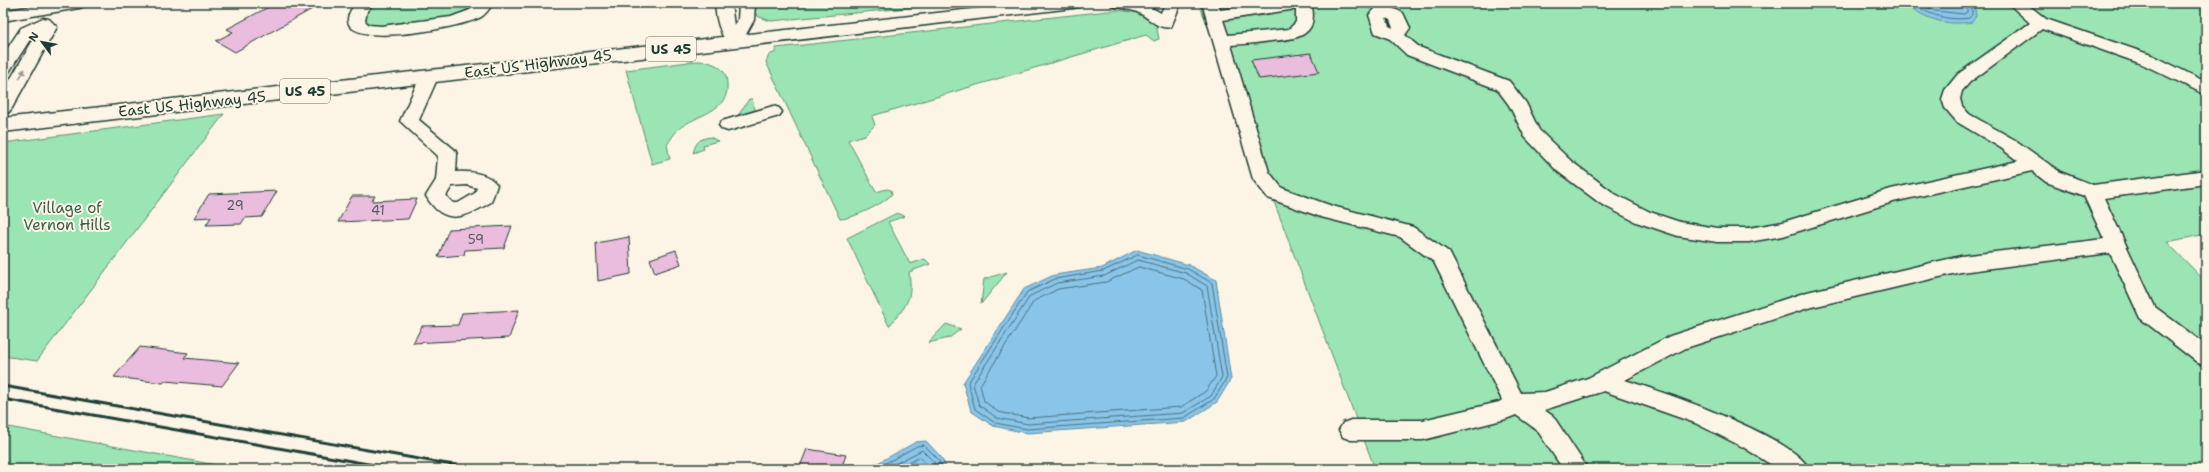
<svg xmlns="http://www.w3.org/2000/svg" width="2209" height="472" font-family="'Shantell Sans',sans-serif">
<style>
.green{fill:#9be4b3;stroke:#5d9074}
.water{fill:#89c4e9;stroke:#5f8ea1}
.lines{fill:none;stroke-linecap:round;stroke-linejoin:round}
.shore{stroke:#49737c;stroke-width:1}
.building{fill:#eabcde;stroke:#1f3d34}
.minor-casing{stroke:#1f3d34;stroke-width:3}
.major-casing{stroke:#1f3d34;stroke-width:3}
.minor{fill:#fcf5e5;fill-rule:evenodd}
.major{fill:#fcf5e5;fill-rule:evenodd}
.rail{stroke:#1f3d34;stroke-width:3}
.oneway{fill:#8e998c}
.labels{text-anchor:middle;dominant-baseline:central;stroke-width:4;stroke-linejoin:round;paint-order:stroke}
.number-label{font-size:13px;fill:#525d5e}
.shield{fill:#fcf5e5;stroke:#617469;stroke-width:1}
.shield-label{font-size:14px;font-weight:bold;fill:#1f3d34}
.street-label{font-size:15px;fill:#1f3d34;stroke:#fcf5e5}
.park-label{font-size:15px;fill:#385e4d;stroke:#fcf5e5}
</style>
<rect width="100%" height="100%" fill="#fcf5e5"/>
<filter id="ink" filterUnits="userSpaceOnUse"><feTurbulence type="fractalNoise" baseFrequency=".025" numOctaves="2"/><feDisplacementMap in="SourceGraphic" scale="8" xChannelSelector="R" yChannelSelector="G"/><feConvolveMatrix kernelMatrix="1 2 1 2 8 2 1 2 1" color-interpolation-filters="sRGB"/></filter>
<g filter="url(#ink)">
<!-- green -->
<path class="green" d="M371 3H473C458 26 400 24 375 26L367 25 362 21Z
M753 3H960L771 21 759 17 752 10Z
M1227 3H2206V234L2167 242 2206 282V469H1375L1200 6Z
M1117 10 1139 13 1156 24 1159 39 1154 41 1146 35 872 116 875 125 865 135 848 140 876 192 887 189 891 190 892 194C884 204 852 219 840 219L766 62 769 55 776 52V48Z
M696 61C707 61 717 63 724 72 726 76 727 80 727 84 730 111 696 115 680 128 674 133 671 139 667 145L670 159 652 164 626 70Z
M749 99H752L756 113 737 117Z
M224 114 37 361 3 356V143Z
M710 137 718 141 703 145 704 149 693 153C696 142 699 139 710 137Z
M897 213 905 216 888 222 910 264 925 259 930 264 909 272C913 300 907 305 889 326L847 238Z
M1007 272 981 304 984 279Z
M946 324 961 329 949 338 928 343Z
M3 426 238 469H3Z"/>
<!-- water -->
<path class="water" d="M1904 3H1974L1976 16 1972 22C1944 26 1926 19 1904 3Z
M1137 250 1189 265 1216 280 1231 379 1217 402 1186 422 1027 433 993 426 971 411 963 383 1024 289 1054 275 1102 268Z
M926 441 941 457 947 469H870L874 465 916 442Z"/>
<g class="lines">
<!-- shore -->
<path class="shore" d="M1911 3C1929 15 1947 21 1969 18L1972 15V3
M1919 3 1935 11 1964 14 1967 12V3
M1138 255 1188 269 1212 283 1227 378 1214 399 1184 418 1027 429 995 423 975 409 968 383 1027 292 1055 279 1103 271Z
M1138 260 1186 273 1207 286 1222 377 1211 396 1183 413 1028 424 997 418 979 405 973 384 1030 296 1057 283 1104 276Z
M1139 267 1184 279 1202 290 1216 376 1206 391 1181 407 1028 418 998 412 984 401 980 385 1034 301 1058 289 1106 282Z
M875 469 917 446 924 445 938 459 943 469
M885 469 922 450 934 462 937 469
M897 469 920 457 931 469"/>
</g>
<!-- building -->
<path class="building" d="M276 3H323L235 52 216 41 233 32 227 29Z
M1311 53 1319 72 1259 79 1251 60Z
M277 191 262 217 245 218 241 224 206 225 211 217 194 218 209 194Z
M352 196H375L372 201 417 199 408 219 338 222Z
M512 226 504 248 465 250 464 255 438 257 449 229Z
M629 237 631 274 598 281 596 243Z
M676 250 681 264 655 273 650 259Z
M519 310 509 338 413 343 422 326 458 325 462 313Z
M140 347 188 353 184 358 239 363 222 386 165 381 163 383 114 377Z
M807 449 827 452 846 455 841 469H799Z"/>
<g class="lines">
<!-- minor casing -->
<g class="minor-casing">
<path id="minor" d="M50 3H87L85 6 79 8 3 21V11Z
M356 3H374L367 11 365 21 369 25 381 26 451 17 470 10 476 3H493C490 8 486 14 481 17 463 28 312 57 356 3Z
M715 3H731L734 26 738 20 739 3H755L754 20 740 45H728C719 31 716 19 715 3Z
M1110 3C1129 3 1144 2 1161 13L1165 3H1181L1171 27C1157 30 1149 17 1137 12 1129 9 1120 8 1112 6Z
M1202 3H1218L1220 10 1272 3H1315L1312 7C1318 38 1294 39 1271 41 1258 43 1244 44 1231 45L1269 172 1282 188 1332 206 1413 227 1449 252 1521 393 1545 392 1588 378 1670 336 1807 292 1961 256 2104 239 2084 196 2046 182 2032 171 1893 202 1783 236 1749 242H1717L1678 236 1636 222 1601 204 1557 171 1525 137 1509 105 1497 89 1407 55 1390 39 1375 33 1369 15 1375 9 1372 3H1388L1390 7 1403 13 1410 28 1405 35 1419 47 1509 81 1526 103 1539 130 1571 161 1615 194 1650 212 1680 222 1717 228H1749L1783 222 1891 189 2018 161 2001 148 1957 122 1945 108 1942 99 1945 90 1958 74 2030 23 2008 3H2026L2046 19 2154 56 2206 82V95L2142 64 2042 29 1970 82 1962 91 1960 99 1962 106 1969 114 2015 140 2060 172 2093 185 2206 170V184L2104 198 2155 307 2206 345V366L2198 363 2140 318 2110 253 1961 272 1808 308 1686 348 1625 380C1663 392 1793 436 1809 469H1778L1743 447 1695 423 1604 391 1544 410 1553 416 1588 469H1563L1537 430 1516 415 1506 419 1423 440H1351L1343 437 1339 430 1343 423 1351 420H1423L1499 402 1502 400 1434 262 1400 237 1321 217 1268 198 1253 179ZM1296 9V22L1289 29 1228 35 1223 20ZM1386 18 1390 20 1393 28 1389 26Z
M43 18 49 19 57 27 12 108 9 112 3 114V92L37 33 33 35 9 72 3 73V55L21 28Z
M429 71 435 73 438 77 419 120 455 150 457 154 456 172C469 171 489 173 497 185L491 202C465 218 444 227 426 196L436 180 438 156 400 121 420 77 423 73ZM467 185 477 188 475 193 458 203H453L446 196 452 186Z
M773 106 779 108 782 112 779 116 728 131 722 129 719 125 722 121Z"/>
</g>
<!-- major casing -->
<g class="major-casing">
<path id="major" d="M1025 3H1082L1079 7 1073 8 3 132V118Z"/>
</g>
<!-- minor -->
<use href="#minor" class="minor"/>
<!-- major -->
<use href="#major" class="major"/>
<!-- rail -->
<path class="rail" d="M3 386 476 469
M3 399 396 469"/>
</g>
<!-- one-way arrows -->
<defs><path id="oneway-solid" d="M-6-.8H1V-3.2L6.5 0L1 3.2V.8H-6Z"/></defs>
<use class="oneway" href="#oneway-solid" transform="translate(22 74) rotate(-60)"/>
</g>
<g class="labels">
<!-- number labels -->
<g class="number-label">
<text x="235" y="205">29</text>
<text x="378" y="210">41</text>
<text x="476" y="239">59</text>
</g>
<!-- shield labels -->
<g class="shield">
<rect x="646" y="37" width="50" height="24" rx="3"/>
<rect x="280" y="79" width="50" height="24" rx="3"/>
</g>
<g class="shield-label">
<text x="671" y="49">US 45</text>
<text x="305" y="91">US 45</text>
</g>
<!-- street labels -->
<g class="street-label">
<text transform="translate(538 64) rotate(-7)">East US Highway 45</text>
<text transform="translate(192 104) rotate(-6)">East US Highway 45</text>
</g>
<!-- park labels -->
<g class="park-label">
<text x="67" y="208">Village of<tspan x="67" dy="17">Vernon Hills</tspan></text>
</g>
</g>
<!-- margin -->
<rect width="2209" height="472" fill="none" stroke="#fcf5e5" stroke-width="16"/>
<rect x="8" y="8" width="2193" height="456" fill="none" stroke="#1f3d34" stroke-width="1.5" filter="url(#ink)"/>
<!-- north arrow -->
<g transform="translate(42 42) rotate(302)" stroke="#fcf5e5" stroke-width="3" paint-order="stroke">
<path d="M0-3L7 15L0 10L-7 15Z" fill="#1f3d34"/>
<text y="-6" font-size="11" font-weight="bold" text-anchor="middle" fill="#1f3d34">N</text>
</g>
</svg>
